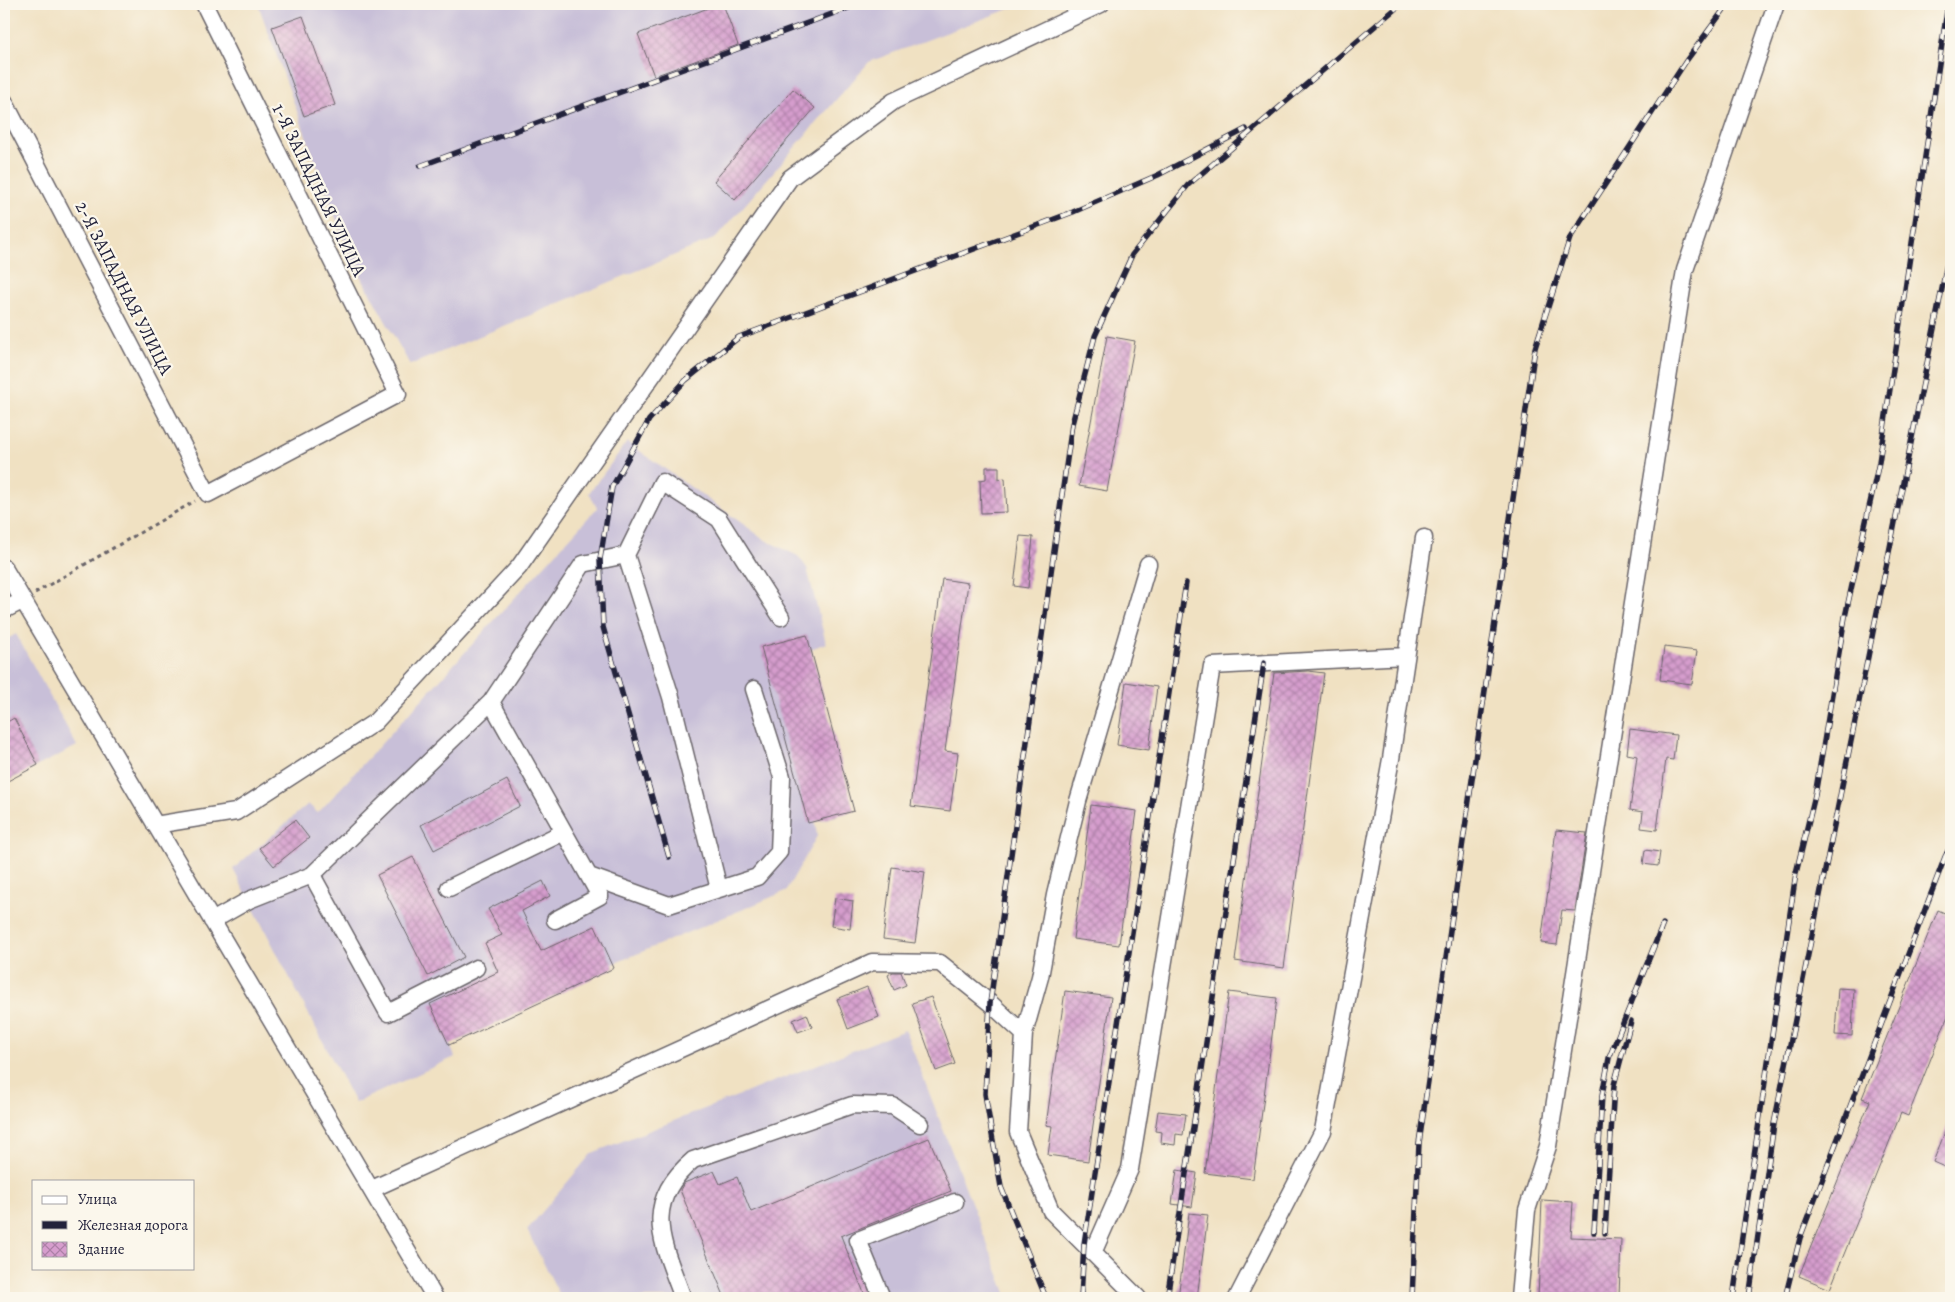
<svg xmlns="http://www.w3.org/2000/svg" width="1955" height="1302" font-family="Alegreya,serif">
<style>
.industrial{fill:#c8bfd8}
.building{fill:url(#building-cross-hatch)}
.lines{fill:none;stroke-linecap:round;stroke-linejoin:round}
.minor-casing{stroke:#6a656a;stroke-width:19}
.path{stroke:#6a656a;stroke-width:3;stroke-dasharray:4 4;stroke-linecap:butt}
.minor{stroke:#fff;stroke-width:16}
.rail-casing{stroke:#22223b;stroke-width:5.5}
.rail{stroke:#fbf7ec;stroke-width:4;stroke-dasharray:11;stroke-linecap:butt}
.labels{text-anchor:middle;dominant-baseline:central;stroke-width:4.5;stroke-linejoin:round;paint-order:stroke}
.street-label{font-size:19px;fill:#22223b;stroke:#fbf7ec}
</style>
<defs>
<pattern id="building-cross-hatch" width="8" height="8" patternUnits="userSpaceOnUse" patternTransform="scale(1.25)"><rect width="8" height="8" fill="#d69dcd"/><path d="M0 0l8 8M0 8l8-8" fill="none" stroke="#ad80a8"/></pattern>
</defs>
<rect width="100%" height="100%" fill="#fbf7ec"/>
<filter id="ink" filterUnits="userSpaceOnUse"><feTurbulence type="fractalNoise" baseFrequency=".02" numOctaves="2"/><feDisplacementMap in="SourceGraphic" scale="10" xChannelSelector="R" yChannelSelector="G"/><feConvolveMatrix kernelMatrix="1 2 1 2 8 2 1 2 1" color-interpolation-filters="sRGB"/></filter>
<filter id="wash" filterUnits="userSpaceOnUse"><feTurbulence type="fractalNoise" baseFrequency=".0096" numOctaves="4" result="noise"/><feDisplacementMap in="SourceGraphic" scale="20" xChannelSelector="R" yChannelSelector="G"/><feGaussianBlur stdDeviation="1.12" result="paint"/><feColorMatrix in="noise" values="0 0 0 0 0 0 0 0 0 0 0 0 0 0 0 0 0 1.4 0 .05"/><feComposite in="paint" operator="in"/></filter>
<g filter="url(#wash)">
<rect width="100%" height="100%" fill="#f0e1c2"/>
<!-- industrial -->
<path class="industrial" d="M258 4H1022L869 62 716 238 410 365 350 257Z
M627 442 767 541 798 556 807 568 826 643 811 649 854 811 815 822 817 836 786 891 613 964 614 968 450 1045 455 1057 355 1103 233 869 308 804 318 813 597 508 589 493Z
M16 634 77 746 4 783V641Z
M905 1030 1008 1298H561L527 1230 592 1153Z"/>
<g id="blocks">
<!-- building -->
<path class="building" d="M719 4H723L738 45 654 76 638 34Z
M303 16 335 105 304 116 272 27Z
M793 89 815 108 735 200 714 181Z
M1107 336 1135 341 1107 491 1079 486Z
M986 467H999V479L1005 478 1007 512 981 513 980 480 986 479Z
M1020 536 1033 537 1028 588 1014 586Z
M942 579 968 583 945 751 958 753 950 811 911 806Z
M807 635 854 811 808 823 761 647Z
M1664 647 1697 651 1692 684 1660 680Z
M1308 671 1324 673 1284 968 1235 961 1274 673Z
M1126 682 1157 687 1149 750 1117 745Z
M14 718 38 765 4 783V724Z
M1630 729 1676 735 1673 760 1666 759 1657 830 1641 828 1643 812 1630 810 1637 756 1627 754Z
M507 780 520 806 434 850 421 825Z
M1091 805 1137 811 1119 945 1073 939Z
M295 820 309 838 274 866 259 848Z
M1556 830 1587 833 1575 911 1562 910 1557 945 1541 943Z
M1645 850 1660 852 1658 866 1643 864Z
M413 857 464 957 428 976 377 875Z
M892 867 925 872 915 943 883 939Z
M543 881 550 896 522 911 541 951 595 926 614 968 449 1045 430 1004 498 972 485 943 502 935 488 909Z
M835 898 853 901 850 929 831 926Z
M1938 910 1951 916V1008L1908 1116 1901 1113 1830 1289 1799 1276 1870 1101 1862 1098Z
M893 972H901L906 985 894 990 888 975Z
M867 987 879 1017 848 1029 837 999Z
M1838 988 1854 989 1852 1036 1835 1035Z
M1065 991 1111 997 1088 1161 1048 1155 1052 1126 1046 1125Z
M1229 992 1277 998 1253 1179 1205 1173Z
M931 997 955 1064 936 1071 912 1003Z
M807 1014 812 1027 798 1032 793 1020Z
M1158 1111 1186 1114 1183 1135 1176 1134 1175 1145 1161 1143 1162 1132 1155 1131Z
M1951 1117V1170L1933 1162Z
M929 1138 951 1191 841 1236 866 1298H725L680 1190 684 1183 714 1171 720 1184 737 1177 751 1212Z
M1177 1170 1197 1173 1192 1207 1172 1204Z
M1542 1200 1573 1202 1571 1237 1621 1239 1619 1298H1538Z
M1189 1213 1208 1215 1197 1298H1178Z"/>
</g>
</g>
<g filter="url(#ink)">
<use href="#blocks" fill-opacity="0" stroke="#6a656a" stroke-width="1"/>
<g class="lines">
<!-- minor casing -->
<g class="minor-casing">
<path id="minor" d="M4 101 208 494 398 394 204 4
M4 568 435 1298
M4 610 22 601
M491 702 600 896 555 920
M155 825 236 812 375 722 519 567 790 178 894 101 1101 4
M312 875 388 1013 476 968
M589 876 669 905 757 877 779 852 782 777 754 689
M449 888 564 832
M719 889 671 697 626 555 662 482 719 519 781 617
M212 921 249 900 312 875 491 702 583 564 626 555
M1024 1034 1040 977 1055 895 1078 801 1148 564
M372 1189 872 962 940 963 990 1003 1024 1034 1018 1132 1051 1211 1138 1298
M1093 1253 1130 1169 1212 666 1406 656
M683 1298C663 1243 640 1205 693 1160L852 1105 893 1106 920 1124
M882 1298 858 1240 955 1202
M1237 1298 1323 1131 1391 759 1424 538
M1519 1298 1527 1210 1548 1146 1685 270 1776 4"/>
</g>
<!-- path -->
<path class="path" d="M35 593 195 501"/>
<!-- minor -->
<use href="#minor" class="minor"/>
<!-- rail casing -->
<g class="rail-casing">
<path id="rail" d="M420 166 859 4
M669 857 603 627 600 559 612 487 649 420 686 380 739 337 1073 212 1158 175 1246 129
M1594 1232 1602 1095 1609 1058 1663 924
M1605 1233 1614 1085 1631 1021
M1046 1298 1001 1187 985 1094 990 1003 1072 424 1095 336 1132 255 1188 185 1401 4
M1081 1298 1084 1244 1186 583
M1167 1298 1264 663
M1412 1298 1419 1143 1535 348 1570 238 1686 61 1728 4
M1733 1298 1796 873 1815 795 1845 617 1879 462 1948 4
M1749 1298 1774 1124 1951 244
M1785 1298 1800 1238 1945 857 1951 845"/>
</g>
<!-- rail -->
<use href="#rail" class="rail"/>
</g>
</g>
<g class="labels">
<!-- street labels -->
<g class="street-label">
<text transform="translate(319 190) rotate(64)">1-Я ЗАПАДНАЯ УЛИЦА</text>
<text transform="translate(124 288) rotate(63)">2-Я ЗАПАДНАЯ УЛИЦА</text>
</g>
</g>
<!-- margin -->
<rect width="1955" height="1302" fill="none" stroke="#fbf7ec" stroke-width="20"/>
<!-- legend -->
<rect x="32" y="1180" width="162" height="90" fill="#fbf7ec" stroke="#a4a2a5"/>
<rect x="42" y="1196" width="25" height="8" fill="#ffffff" stroke="#a4a2a5"/>
<text x="78" y="1204" font-size="15" fill="#22223b">Улица</text>
<rect x="42" y="1221" width="25" height="8" fill="#22223b" stroke="#a4a2a5"/>
<text x="78" y="1230" font-size="15" fill="#22223b">Железная дорога</text>
<rect x="42" y="1242" width="25" height="15" fill="url(#building-cross-hatch)" stroke="#a4a2a5"/>
<text x="78" y="1254" font-size="15" fill="#22223b">Здание</text>
</svg>
